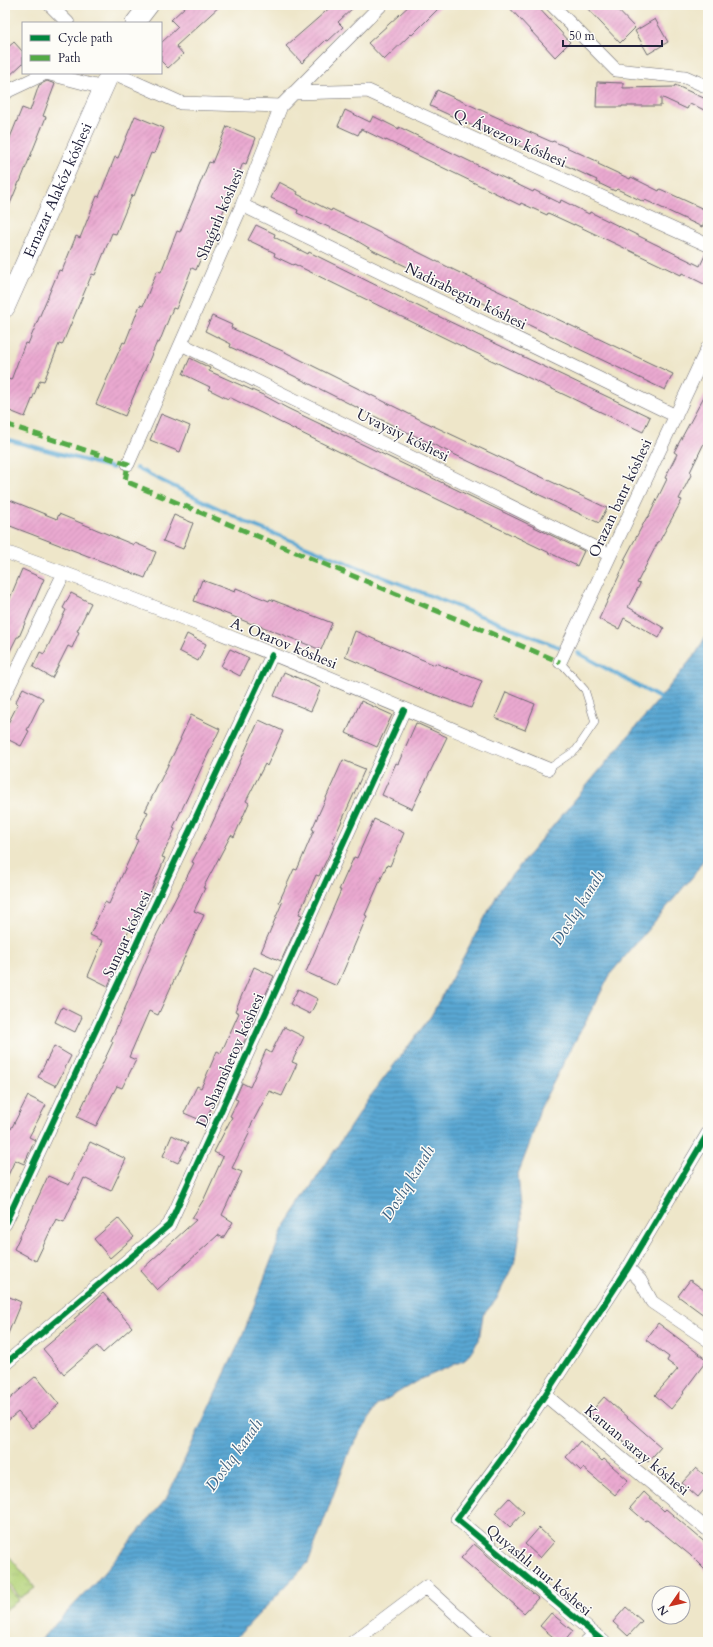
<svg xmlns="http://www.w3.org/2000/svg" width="713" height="1647" font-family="Cardo,serif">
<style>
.grass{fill:url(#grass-tufts);stroke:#6c7b5b}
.water{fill:url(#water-rules);stroke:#3e6487}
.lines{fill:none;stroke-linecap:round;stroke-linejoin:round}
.stream{stroke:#5aa7d3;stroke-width:4}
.building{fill:url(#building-hatch)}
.service-casing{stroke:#69676d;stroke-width:8}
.minor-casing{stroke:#69676d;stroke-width:14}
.secondary-casing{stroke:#69676d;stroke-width:20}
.service{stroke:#fff;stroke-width:7}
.minor{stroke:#fff;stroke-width:13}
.secondary{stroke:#fff;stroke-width:19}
.quiet{stroke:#53aa46;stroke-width:5;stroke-dasharray:10 5;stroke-linecap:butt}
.cycleway-casing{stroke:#fdfcf7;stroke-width:8}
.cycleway{stroke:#00873e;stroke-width:6}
.labels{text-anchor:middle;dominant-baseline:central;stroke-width:3;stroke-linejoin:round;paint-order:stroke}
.street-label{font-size:15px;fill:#22223b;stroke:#fdfcf7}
.water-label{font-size:16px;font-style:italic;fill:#3b5e7f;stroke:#fdfcf7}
</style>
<defs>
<pattern id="grass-tufts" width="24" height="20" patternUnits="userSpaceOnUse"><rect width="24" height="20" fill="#b5d47b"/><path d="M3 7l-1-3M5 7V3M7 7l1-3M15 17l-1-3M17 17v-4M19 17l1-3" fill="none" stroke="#9bb66b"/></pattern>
<pattern id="water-rules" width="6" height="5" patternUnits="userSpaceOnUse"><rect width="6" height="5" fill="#5aa7d3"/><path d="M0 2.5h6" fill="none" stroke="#4a88ac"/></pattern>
<pattern id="building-hatch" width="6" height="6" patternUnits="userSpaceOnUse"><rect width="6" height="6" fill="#eaa9d0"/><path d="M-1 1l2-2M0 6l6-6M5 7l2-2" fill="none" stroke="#c891b4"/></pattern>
</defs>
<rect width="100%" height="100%" fill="#fdfcf7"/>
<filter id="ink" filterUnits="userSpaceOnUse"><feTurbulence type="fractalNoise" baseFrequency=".025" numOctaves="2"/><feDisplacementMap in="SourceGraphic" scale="8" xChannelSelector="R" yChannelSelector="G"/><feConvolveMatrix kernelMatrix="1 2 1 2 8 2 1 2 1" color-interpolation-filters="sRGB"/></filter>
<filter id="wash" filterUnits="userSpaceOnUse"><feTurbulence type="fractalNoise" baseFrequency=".012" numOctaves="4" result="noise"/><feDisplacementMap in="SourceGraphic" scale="16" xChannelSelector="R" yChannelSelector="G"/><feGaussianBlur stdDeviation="0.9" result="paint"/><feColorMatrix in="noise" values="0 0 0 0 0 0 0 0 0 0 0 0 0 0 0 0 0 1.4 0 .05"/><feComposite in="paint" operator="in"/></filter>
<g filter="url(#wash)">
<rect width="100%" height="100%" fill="#eee6c9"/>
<!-- grass -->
<path class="grass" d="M5 1551 35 1588 20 1598 5 1578Z
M5 1582 19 1600 5 1610Z"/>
<!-- water -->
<path class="water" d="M708 632V852L694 875 611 973 540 1108 531 1140 518 1174 522 1218 516 1259 496 1300 483 1315 479 1340 465 1360 417 1381 377 1405 350 1450 308 1563 232 1642H38L95 1583 166 1499 242 1337 283 1229 369 1098 431 1016 501 888 660 698 697 652Z"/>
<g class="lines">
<!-- stream -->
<path class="stream" d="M5 439 113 468
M136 468 252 525 559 647
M578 653 660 698"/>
</g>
<g id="blocks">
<!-- building -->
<path class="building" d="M187 5H221L176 46 183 54 168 68 161 61V43L178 27 171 20Z
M333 5H356L338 22 343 27 328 41 326 40 302 63 286 46Z
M410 5H442L412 35 411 34 384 60 368 43Z
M507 5H536L570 42 555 57Z
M584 5H613L635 28 620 43Z
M655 19 668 42 648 54 635 31Z
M14 42 23 52V63L5 80V50Z
M47 81 55 84 43 116 46 117 20 182H19L5 216V150L22 108 30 111 39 85Z
M597 82 623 83V88L674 87 675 85 708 100V112L690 103 687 109 661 97V106H622V107H596Z
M437 90 527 131 552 142 553 141 579 153 599 162 598 164 630 179 631 177 659 191 660 189 708 211V215L702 227 645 200 644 202 617 189 615 191 596 182 597 180 541 154 540 155 513 143 512 144 430 106Z
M345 110 370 122 373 116 399 129V127L533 192 534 190 560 203 561 200 589 214 590 212 700 266 706 253H708V286L682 273 681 275 574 224V225L548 213 547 215 521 203 520 205 386 140V141L361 129 358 135 338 126Z
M135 116 164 128 154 154 151 153 134 196 132 195 116 234 112 233 95 275 92 274 62 345 59 344 44 381 40 380 25 417 5 409V378L11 380 25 343 28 344 59 270 62 271 76 236 80 238 97 196 99 197 115 157 118 158Z
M227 126 256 138 246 164 243 163 214 234 211 233 196 270 192 268 176 309 173 308 159 343 157 342 125 416 96 404 123 342 125 343 140 305 143 306 157 271 161 272 177 231 180 232 209 162 212 163Z
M279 182 298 192 297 194 331 211 332 209 456 271 673 374 665 390 374 251 349 236 297 213 298 210 271 198Z
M256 225 275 234 274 237 308 254 309 252 442 318 650 417 643 432 453 342 294 264 293 265 274 256 275 253 248 240Z
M212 316 232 325 231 328 285 352 423 421 607 508 599 523 390 424 282 370 230 347 231 344 205 331Z
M190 358 210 368 209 371 263 395 287 408 584 551 577 566 368 466 229 397 228 399 208 389 210 387 183 374Z
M708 389V435L690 472 692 473 679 499 682 500 659 542H658L637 583 640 584 628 607 664 628 659 638 624 618 619 629 599 619 626 561 624 560 647 517 648 518 667 479 665 478 677 454 674 452Z
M161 414 190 426 180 452 150 440Z
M5 498 57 519 59 514 134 545 135 543 156 552 145 578 5 524Z
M174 515 193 523 183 549 163 541Z
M22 569 44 579 19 637H17L5 661V610Z
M202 580 235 592 236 588 269 601 270 599 332 623 321 650 253 623 252 624 194 601Z
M71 593 91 603 77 631 79 632 72 648 68 646 52 678 33 667 40 652 44 654 66 610 63 608Z
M355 631 435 665V663L482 681 471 708 422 690 345 657Z
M187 634 206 644 198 661 179 651Z
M230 649 249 658 240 676 221 666Z
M284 672 321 688 311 711 274 696Z
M23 688 43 698 27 730 29 731 21 746 5 738V729L18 704 15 703Z
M506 692 535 704 525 730 495 718Z
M361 701 392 715 377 747 346 733Z
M191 715 220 729 173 828 175 829 162 857 165 858 140 917 136 915 119 951 123 953 108 986 88 976 103 941 90 935 105 902 109 904 138 840 135 839 148 812 145 811 181 739H180Z
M259 720 283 731 267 766 265 764 246 801 249 803 234 837 231 835 203 888H205L194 911 204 915 158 1015 149 1011 129 1057 136 1060 122 1088 117 1086 96 1126 77 1117 113 1042 111 1041 157 934 194 863 192 862 211 826Z
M416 723 447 737 412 809 382 795 396 763 398 764Z
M343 760 365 769 332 843 334 844 319 876 316 875 299 914 302 915 281 961 261 952 282 903 279 902 294 869 297 870 314 830 312 829Z
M374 819 404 833 390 866 387 865 365 915 367 916 337 986 306 972 341 890H339L354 857 357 858Z
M254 967 274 976 221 1093 218 1092 205 1122 184 1113 197 1086 201 1088 217 1051 221 1053 239 1013 235 1011Z
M298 989 318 999 310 1014 290 1004Z
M62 1007 82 1017 75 1032 55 1022Z
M284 1027 304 1037 292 1062 297 1064 282 1096 269 1091 248 1131 250 1132 232 1168 242 1172 222 1215 233 1222 223 1238 218 1235 157 1290 140 1271 196 1220 192 1218 204 1199 223 1157 214 1152 232 1117 230 1116 238 1100 235 1099 242 1083 250 1087 266 1050 271 1053Z
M54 1046 71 1056 56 1086 38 1077Z
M28 1096 46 1105 29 1137 35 1140 24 1164 15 1160 5 1182V1133L8 1127 11 1129Z
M172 1135 188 1143 178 1163 163 1156Z
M90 1142 126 1159 111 1191 84 1178 64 1222 56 1219 36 1261 14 1249 48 1176 69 1185Z
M118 1218 134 1237 110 1258 94 1239Z
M690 1280 708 1293V1318L678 1296Z
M103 1293 132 1327 103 1353 97 1346 64 1374 43 1349 76 1321 74 1319Z
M5 1295 21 1302 5 1341Z
M658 1323 707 1360 683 1392 684 1393 671 1409 655 1395 678 1369 667 1361 669 1357 646 1340Z
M36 1376 59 1404 32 1428 18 1412 5 1423V1403Z
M604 1397 661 1447 648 1462 590 1413Z
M580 1441 602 1461 604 1459 628 1480 615 1495 583 1468 581 1471 566 1457Z
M696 1468 708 1478V1485L698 1497 682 1483Z
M644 1492 664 1511 666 1509 708 1545V1573L690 1555 647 1520 645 1521 630 1508Z
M509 1498 524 1512 510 1527 495 1513Z
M539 1528 554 1542 540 1558 525 1544Z
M474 1544 538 1598 524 1613 461 1558Z
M626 1607 642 1621 628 1636 613 1622Z
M551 1613 573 1631 564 1642H559L540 1626Z"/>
</g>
</g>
<g filter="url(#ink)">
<use href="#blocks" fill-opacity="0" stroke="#69676d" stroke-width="1"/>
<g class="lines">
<!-- service casing -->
<g class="service-casing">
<path id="service" d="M548 769 576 750 595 722 585 690 560 662"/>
</g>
<!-- minor casing -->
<g class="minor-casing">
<path id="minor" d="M50 5 68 23
M552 5 616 70 685 77 708 87
M46 73 103 88
M114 73 181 103 281 106
M293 93 368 91 708 245
M5 94 8 91 46 73
M242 205 676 416
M181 344 610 555
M128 464 242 205 281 106 381 5
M5 552C189 616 368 694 548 769
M560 662 708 347
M5 694 64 573
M5 1224 272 655
M628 1268 640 1280 652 1302 708 1340
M5 1364 169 1225 404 710
M545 1395 708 1530
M353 1642 426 1587 487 1642
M586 1642 595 1634
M604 1642 457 1519 503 1457 545 1395 628 1268 708 1133"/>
</g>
<!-- secondary casing -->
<g class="secondary-casing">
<g id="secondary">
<path d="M135 23 149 5"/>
<path id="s1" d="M5 308 110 73"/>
</g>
</g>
<!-- service -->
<use href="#service" class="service"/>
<!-- minor -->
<use href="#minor" class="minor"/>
<!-- secondary -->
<use href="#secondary" class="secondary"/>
<!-- quiet -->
<path class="quiet" d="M5 424 128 464 125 481 560 662"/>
<!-- cycleway casing -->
<g class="cycleway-casing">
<path id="cycleway" d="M5 1224 272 655
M5 1364 169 1225 404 710
M604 1642 457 1519 503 1457 545 1395 628 1268 708 1133"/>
</g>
<!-- cycleway -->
<use href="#cycleway" class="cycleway"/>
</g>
</g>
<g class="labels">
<!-- street labels -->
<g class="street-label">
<text transform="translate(510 138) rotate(24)">Q. Áwezov kóshesi</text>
<text stroke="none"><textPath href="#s1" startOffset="129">Ernazar Alakóz kóshesi</textPath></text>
<text transform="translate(220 214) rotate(-67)">Shaǵırlı kóshesi</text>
<text transform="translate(466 296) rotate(26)">Nadirabegim kóshesi</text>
<text transform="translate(403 435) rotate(26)">Uvaysiy kóshesi</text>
<text transform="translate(620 498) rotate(-65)">Orazan batır kóshesi</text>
<text transform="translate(284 643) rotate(22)">A. Otarov kóshesi</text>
<text transform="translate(127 934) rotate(-65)">Sunqar kóshesi</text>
<text transform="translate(230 1060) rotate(-66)">D. Shamshetov kóshesi</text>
<text transform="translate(637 1450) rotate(40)">Karuan saray kóshesi</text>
<text transform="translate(539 1570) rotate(40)">Quyashlı nur kóshesi</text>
</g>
<!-- water labels -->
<g class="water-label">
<text transform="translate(578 908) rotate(-58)">Doslıq kanalı</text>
<text transform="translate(408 1183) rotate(-58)">Doslıq kanalı</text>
<text transform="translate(234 1455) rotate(-54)">Doslıq kanalı</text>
</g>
</g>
<!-- margin -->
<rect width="713" height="1647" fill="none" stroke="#fdfcf7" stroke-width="20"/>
<!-- legend -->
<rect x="22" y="22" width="140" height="52" fill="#fdfcf7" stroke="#a5a5ac"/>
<rect x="30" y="35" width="20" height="6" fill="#00873e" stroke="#a5a5ac"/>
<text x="58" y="42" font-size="12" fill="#22223b">Cycle path</text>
<rect x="30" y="55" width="20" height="6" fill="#53aa46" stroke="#a5a5ac"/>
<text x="58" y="62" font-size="12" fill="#22223b">Path</text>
<!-- north arrow -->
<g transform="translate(671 1605) rotate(236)"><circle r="19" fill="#fdfcf7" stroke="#a5a5ac"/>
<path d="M0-3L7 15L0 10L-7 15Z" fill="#c8321e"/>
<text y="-6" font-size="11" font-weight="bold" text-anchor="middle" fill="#22223b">N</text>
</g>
<!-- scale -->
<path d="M563 40v6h99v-6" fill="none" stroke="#22223b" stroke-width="2"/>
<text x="569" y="40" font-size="12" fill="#22223b" stroke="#fdfcf7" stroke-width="3" paint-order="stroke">50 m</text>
</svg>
